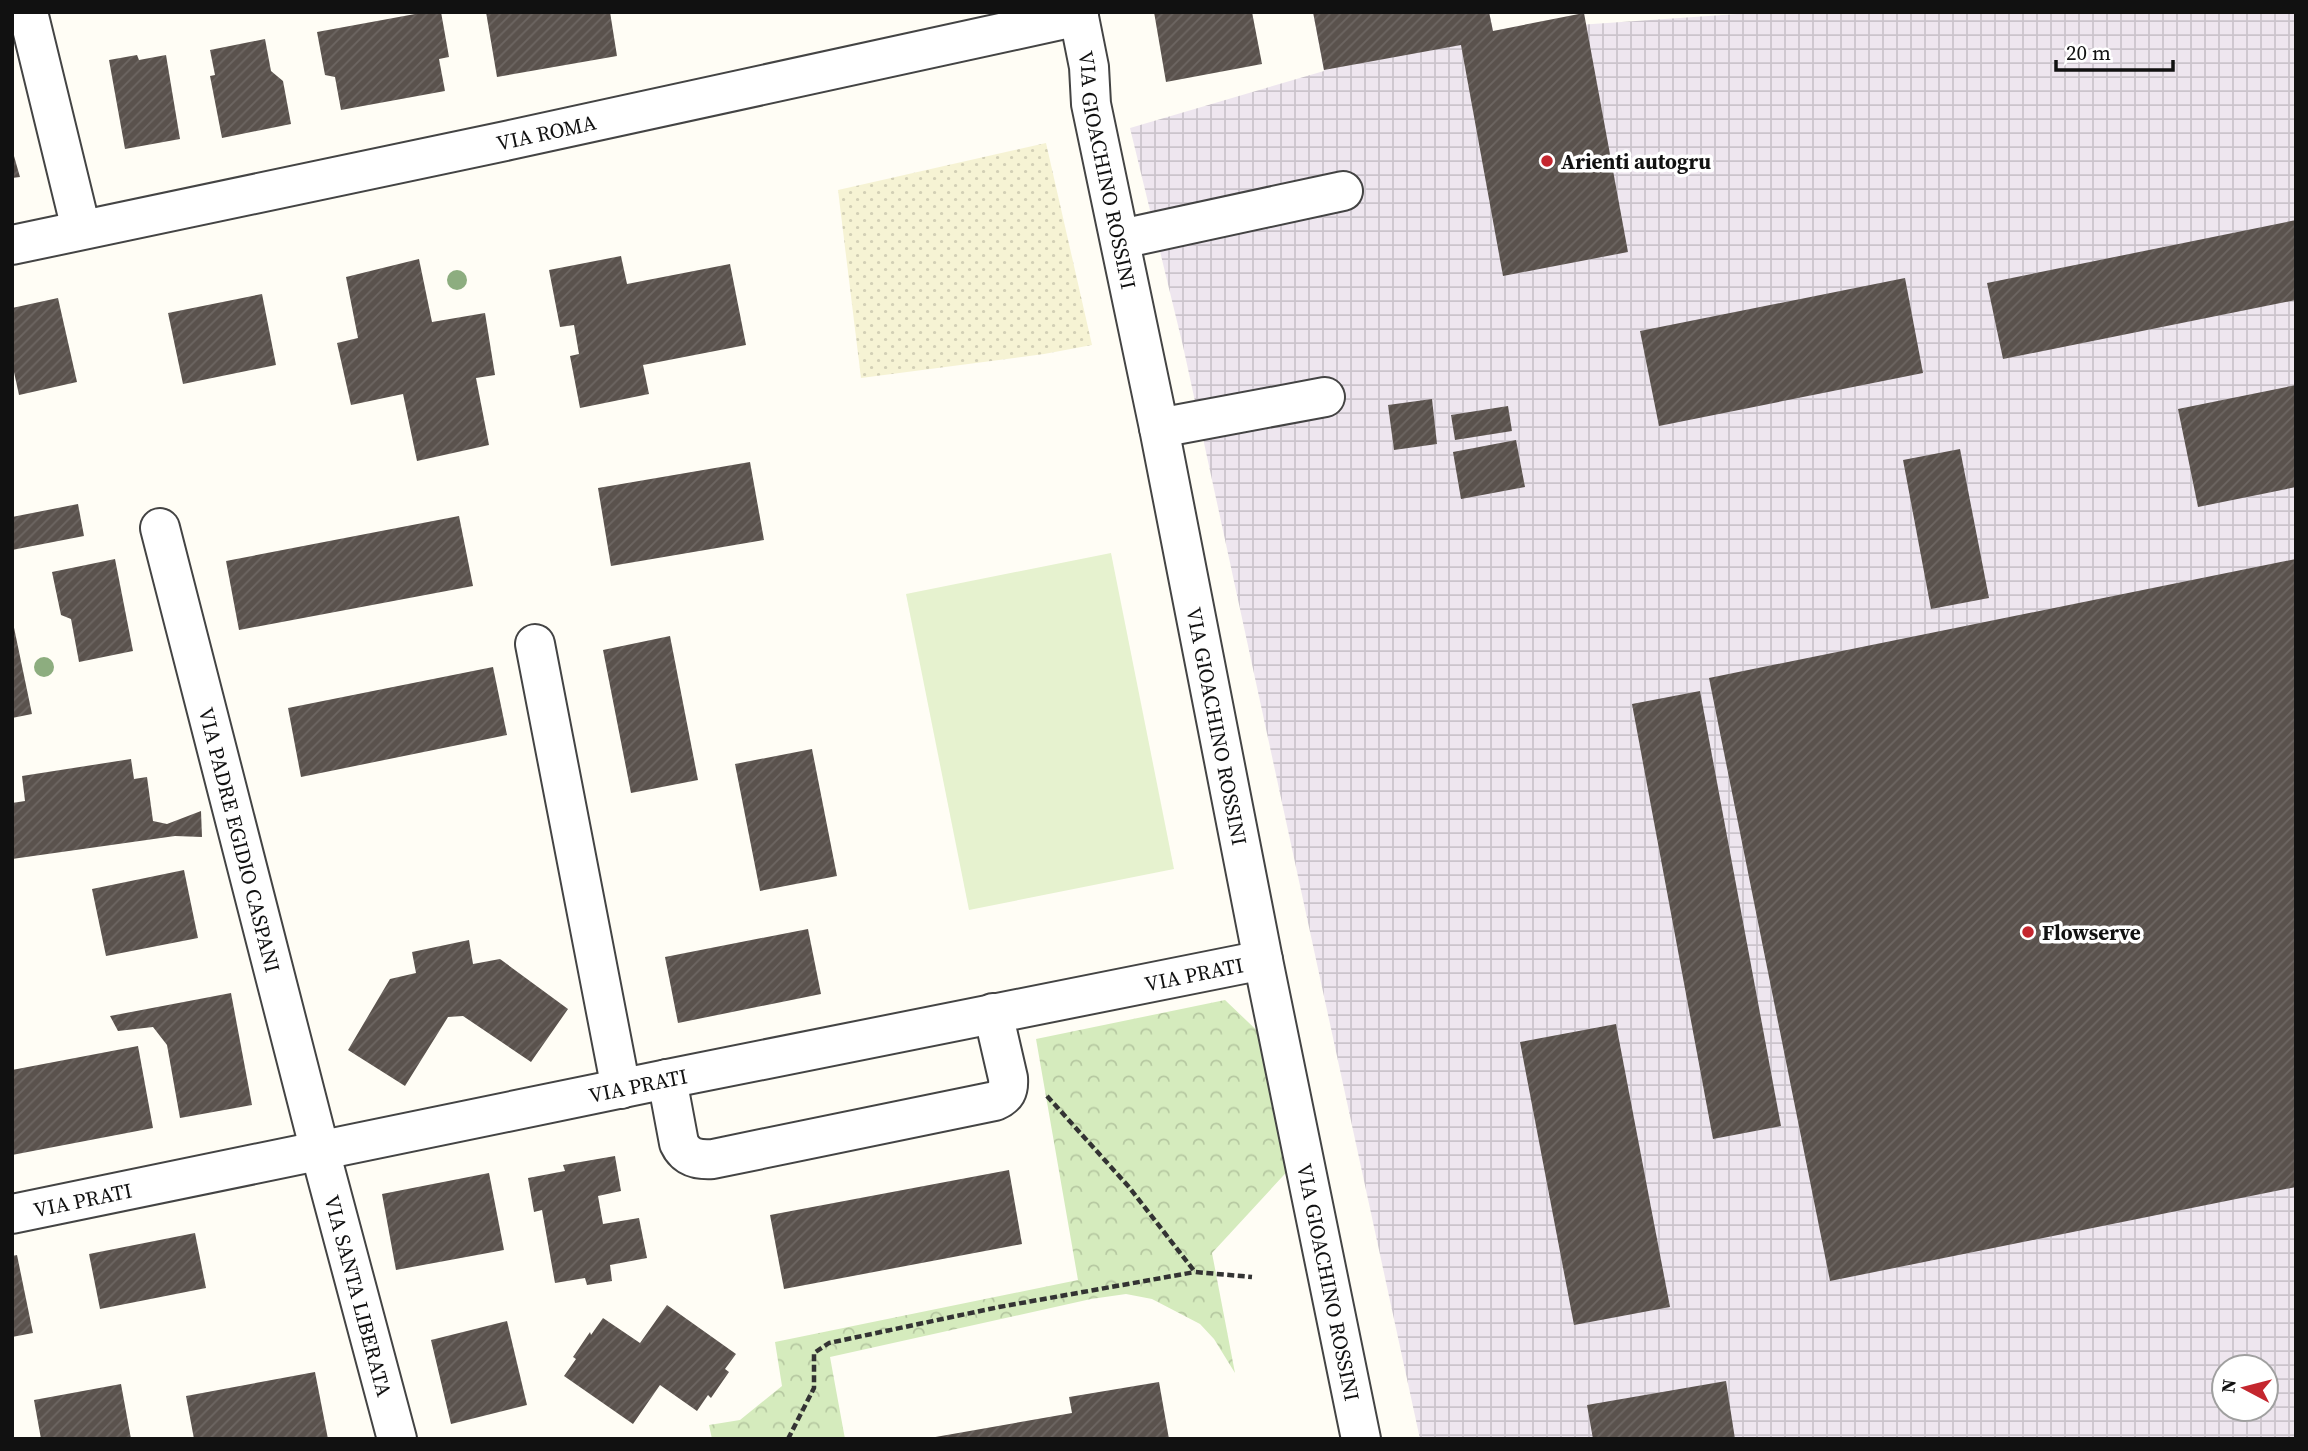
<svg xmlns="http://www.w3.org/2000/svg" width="2308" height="1451" font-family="'Source Serif 4',serif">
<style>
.industrial{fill:url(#industrial-grid);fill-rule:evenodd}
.farmland{fill:url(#farmland-dots)}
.park{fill:url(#park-crowns)}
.pitch{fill:#e6f2cf}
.building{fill:url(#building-hatch)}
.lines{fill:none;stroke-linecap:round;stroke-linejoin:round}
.minor-casing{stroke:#444;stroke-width:42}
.path{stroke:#333;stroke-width:4.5;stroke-dasharray:7 3.5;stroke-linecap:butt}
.minor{stroke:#fff;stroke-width:38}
.tree{fill:#8dad7f}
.poi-dot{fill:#c4262e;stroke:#fff;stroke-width:2.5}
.labels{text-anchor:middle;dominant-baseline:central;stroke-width:7;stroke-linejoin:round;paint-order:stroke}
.street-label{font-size:21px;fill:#111;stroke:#fff}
.poi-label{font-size:21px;font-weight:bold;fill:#111;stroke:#fff;text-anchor:start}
</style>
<defs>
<pattern id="industrial-grid" width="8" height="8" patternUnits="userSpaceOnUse" patternTransform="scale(1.75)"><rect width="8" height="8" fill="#eee6ef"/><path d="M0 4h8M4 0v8" fill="none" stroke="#cbc4cc"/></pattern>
<pattern id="farmland-dots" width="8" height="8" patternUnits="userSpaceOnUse" patternTransform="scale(1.75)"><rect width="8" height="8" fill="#f6f3d4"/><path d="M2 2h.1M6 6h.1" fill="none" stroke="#d2cfb5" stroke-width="1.8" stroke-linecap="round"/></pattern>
<pattern id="park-crowns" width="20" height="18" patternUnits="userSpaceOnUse" patternTransform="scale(1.75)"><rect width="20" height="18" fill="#d5ebbd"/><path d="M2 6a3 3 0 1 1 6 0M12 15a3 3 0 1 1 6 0" fill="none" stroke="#b6c8a1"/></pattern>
<pattern id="building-hatch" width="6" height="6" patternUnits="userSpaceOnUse" patternTransform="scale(1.75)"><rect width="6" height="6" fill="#5a524d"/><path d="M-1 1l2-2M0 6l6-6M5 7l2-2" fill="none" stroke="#6d6662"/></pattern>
</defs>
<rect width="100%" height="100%" fill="#fffdf5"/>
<!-- industrial -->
<path class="industrial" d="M1313 12H1489L1493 31 1766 12H2296V1439H1420L1183 346 1130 128 1324 71ZM2224 1367H2266V1409H2224Z"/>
<!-- farmland -->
<path class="farmland" d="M1046 143 1092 345 1044 354 861 378 838 190Z"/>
<!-- park -->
<path class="park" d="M1225 1000 1270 1043 1294 1164 1212 1253 1235 1373 1214 1339 1200 1324 1152 1299 1126 1294 1091 1299 830 1357 845 1439H712L709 1425 740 1420 782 1386 775 1342 1078 1280 1036 1039Z"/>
<!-- pitch -->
<path class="pitch" d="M1111 553 1174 869 969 910 906 594Z"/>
<!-- building -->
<path class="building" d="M426 12H441L449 57 439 59 445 91 341 110 335 77 325 75 317 32Z
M486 12H610L617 56 497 77Z
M1154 12H1252L1262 64 1166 82Z
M1313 12H1489L1493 31 1584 13 1628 252 1503 276 1461 45 1324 70Z
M265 39 271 71 283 81 291 124 222 138 210 76 215 75 210 50Z
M137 55 139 60 166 55 180 139 125 149 109 60Z
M12 149 20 177 12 178Z
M2296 220V300L2003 359 1987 283Z
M621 256 627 284 730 264 746 345 643 365 649 394 580 408 570 356 579 354 574 325 560 327 549 270Z
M419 259 432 322 485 313 495 375 476 378 489 445 417 461 403 394 351 405 337 343 358 338 346 277Z
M1905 278 1923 373 1659 426 1640 331Z
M262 294 276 365 183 384 168 313Z
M58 298 77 382 19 395 12 363V308Z
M2296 385V487L2198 507 2178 409Z
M1432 399 1437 444 1394 450 1388 405Z
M1508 406 1512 431 1455 440 1451 415Z
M1516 440 1525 487 1461 499 1453 452Z
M1960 449 1989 598 1931 609 1903 460Z
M750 462 764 540 611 566 598 488Z
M78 504 84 536 12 550V517Z
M459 516 473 586 239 630 226 561Z
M115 559 133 651 79 662 71 619 61 615 52 572Z
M2296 559V1187L1830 1281 1709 678Z
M12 618 32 714 12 718Z
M670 636 698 780 631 793 603 650Z
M493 667 507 735 301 777 288 708Z
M1700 691 1781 1126 1713 1139 1632 704Z
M812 749 837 876 760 891 735 764Z
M131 759 134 779 147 777 153 821 167 824 201 811 202 837 175 836 12 859V803L25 801 22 776Z
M184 870 198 938 106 956 92 889Z
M808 929 821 994 678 1023 665 957Z
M469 940 473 964 500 959 568 1009 531 1062 463 1016 448 1017 405 1086 348 1050 390 979 416 973 412 952Z
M231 993 252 1105 180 1118 167 1045 153 1027 118 1031 110 1016Z
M1616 1024 1670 1307 1574 1325 1520 1042Z
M138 1046 153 1128 12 1155V1070Z
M615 1156 621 1191 598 1196 603 1224 639 1218 647 1258 610 1265 612 1281 587 1285 585 1278 555 1283 542 1210 534 1212 528 1178 565 1171 563 1165Z
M1009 1170 1022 1244 784 1289 770 1215Z
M489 1173 504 1250 396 1270 382 1194Z
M195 1233 206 1288 100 1309 89 1254Z
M17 1255 33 1333 12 1337V1256Z
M667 1305 736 1354 725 1369 729 1372 711 1398 708 1395 697 1411 660 1385 633 1424 564 1376 576 1359 573 1357 590 1332 591 1335 603 1318 640 1343Z
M507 1321 527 1405 451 1424 431 1340Z
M315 1372 328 1439H194L186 1396Z
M1726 1381 1735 1439H1593L1587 1405Z
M1159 1382 1169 1439H924L1072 1413 1069 1397Z
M121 1384 131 1439H41L34 1400Z"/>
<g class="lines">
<!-- minor casing -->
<g class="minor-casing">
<g id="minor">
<path d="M28 12 81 229"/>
<path id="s1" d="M1078 12 1089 67 1091 104 1159 428 1263 960 1361 1439"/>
<path d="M1121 239 1343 191"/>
<path id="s2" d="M12 245 510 140 1079 16"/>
<path d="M1159 428 1325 397"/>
<path id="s3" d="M160 528 320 1151 397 1439"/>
<path d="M535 644 621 1089"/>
<path d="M667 1079 679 1143C686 1158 698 1160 713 1159L995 1101C1006 1096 1009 1091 1008 1078L993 1013"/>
<path id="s4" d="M12 1214 667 1079 1263 960"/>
</g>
</g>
<!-- path -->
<path class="path" d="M1047 1096 1129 1187 1195 1272 1252 1277
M788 1439 814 1388V1353L829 1343 999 1307 1195 1272"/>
<!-- minor -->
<use href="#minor" class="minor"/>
</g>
<!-- trees -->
<g class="tree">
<circle cx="457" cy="280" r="10"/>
<circle cx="44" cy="667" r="10"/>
</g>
<!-- markers -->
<g class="poi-dot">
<circle cx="1547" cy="161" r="7"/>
<circle cx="2028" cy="932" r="7"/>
</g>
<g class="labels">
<!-- street labels -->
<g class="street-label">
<text stroke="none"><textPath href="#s2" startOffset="546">VIA ROMA</textPath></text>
<text stroke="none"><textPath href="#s1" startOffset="161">VIA GIOACHINO ROSSINI</textPath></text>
<text stroke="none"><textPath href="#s1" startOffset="728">VIA GIOACHINO ROSSINI</textPath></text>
<text stroke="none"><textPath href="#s3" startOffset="322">VIA PADRE EGIDIO CASPANI</textPath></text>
<text stroke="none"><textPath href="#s4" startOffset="1206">VIA PRATI</textPath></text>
<text stroke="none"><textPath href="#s4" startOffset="639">VIA PRATI</textPath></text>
<text stroke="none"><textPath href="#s4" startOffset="72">VIA PRATI</textPath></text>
<text stroke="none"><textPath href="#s1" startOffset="1295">VIA GIOACHINO ROSSINI</textPath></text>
<text stroke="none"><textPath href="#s3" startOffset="793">VIA SANTA LIBERATA</textPath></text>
</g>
<!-- poi labels -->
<g class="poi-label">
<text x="1561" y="161">Arienti autogru</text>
<text x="2042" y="932">Flowserve</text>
</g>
</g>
<!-- border -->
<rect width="2308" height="1451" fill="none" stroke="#111111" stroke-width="28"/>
<!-- north arrow -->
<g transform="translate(2245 1388) rotate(277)"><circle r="33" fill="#ffffff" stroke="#a0a0a0" stroke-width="2"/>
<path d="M0-5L12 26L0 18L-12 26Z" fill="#c4262e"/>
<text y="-10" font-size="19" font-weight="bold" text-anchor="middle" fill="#111111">N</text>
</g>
<!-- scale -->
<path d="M2056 60v10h117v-10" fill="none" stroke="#111111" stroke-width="3.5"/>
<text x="2066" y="60" font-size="21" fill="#111111" stroke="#ffffff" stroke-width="5" paint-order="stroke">20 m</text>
</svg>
